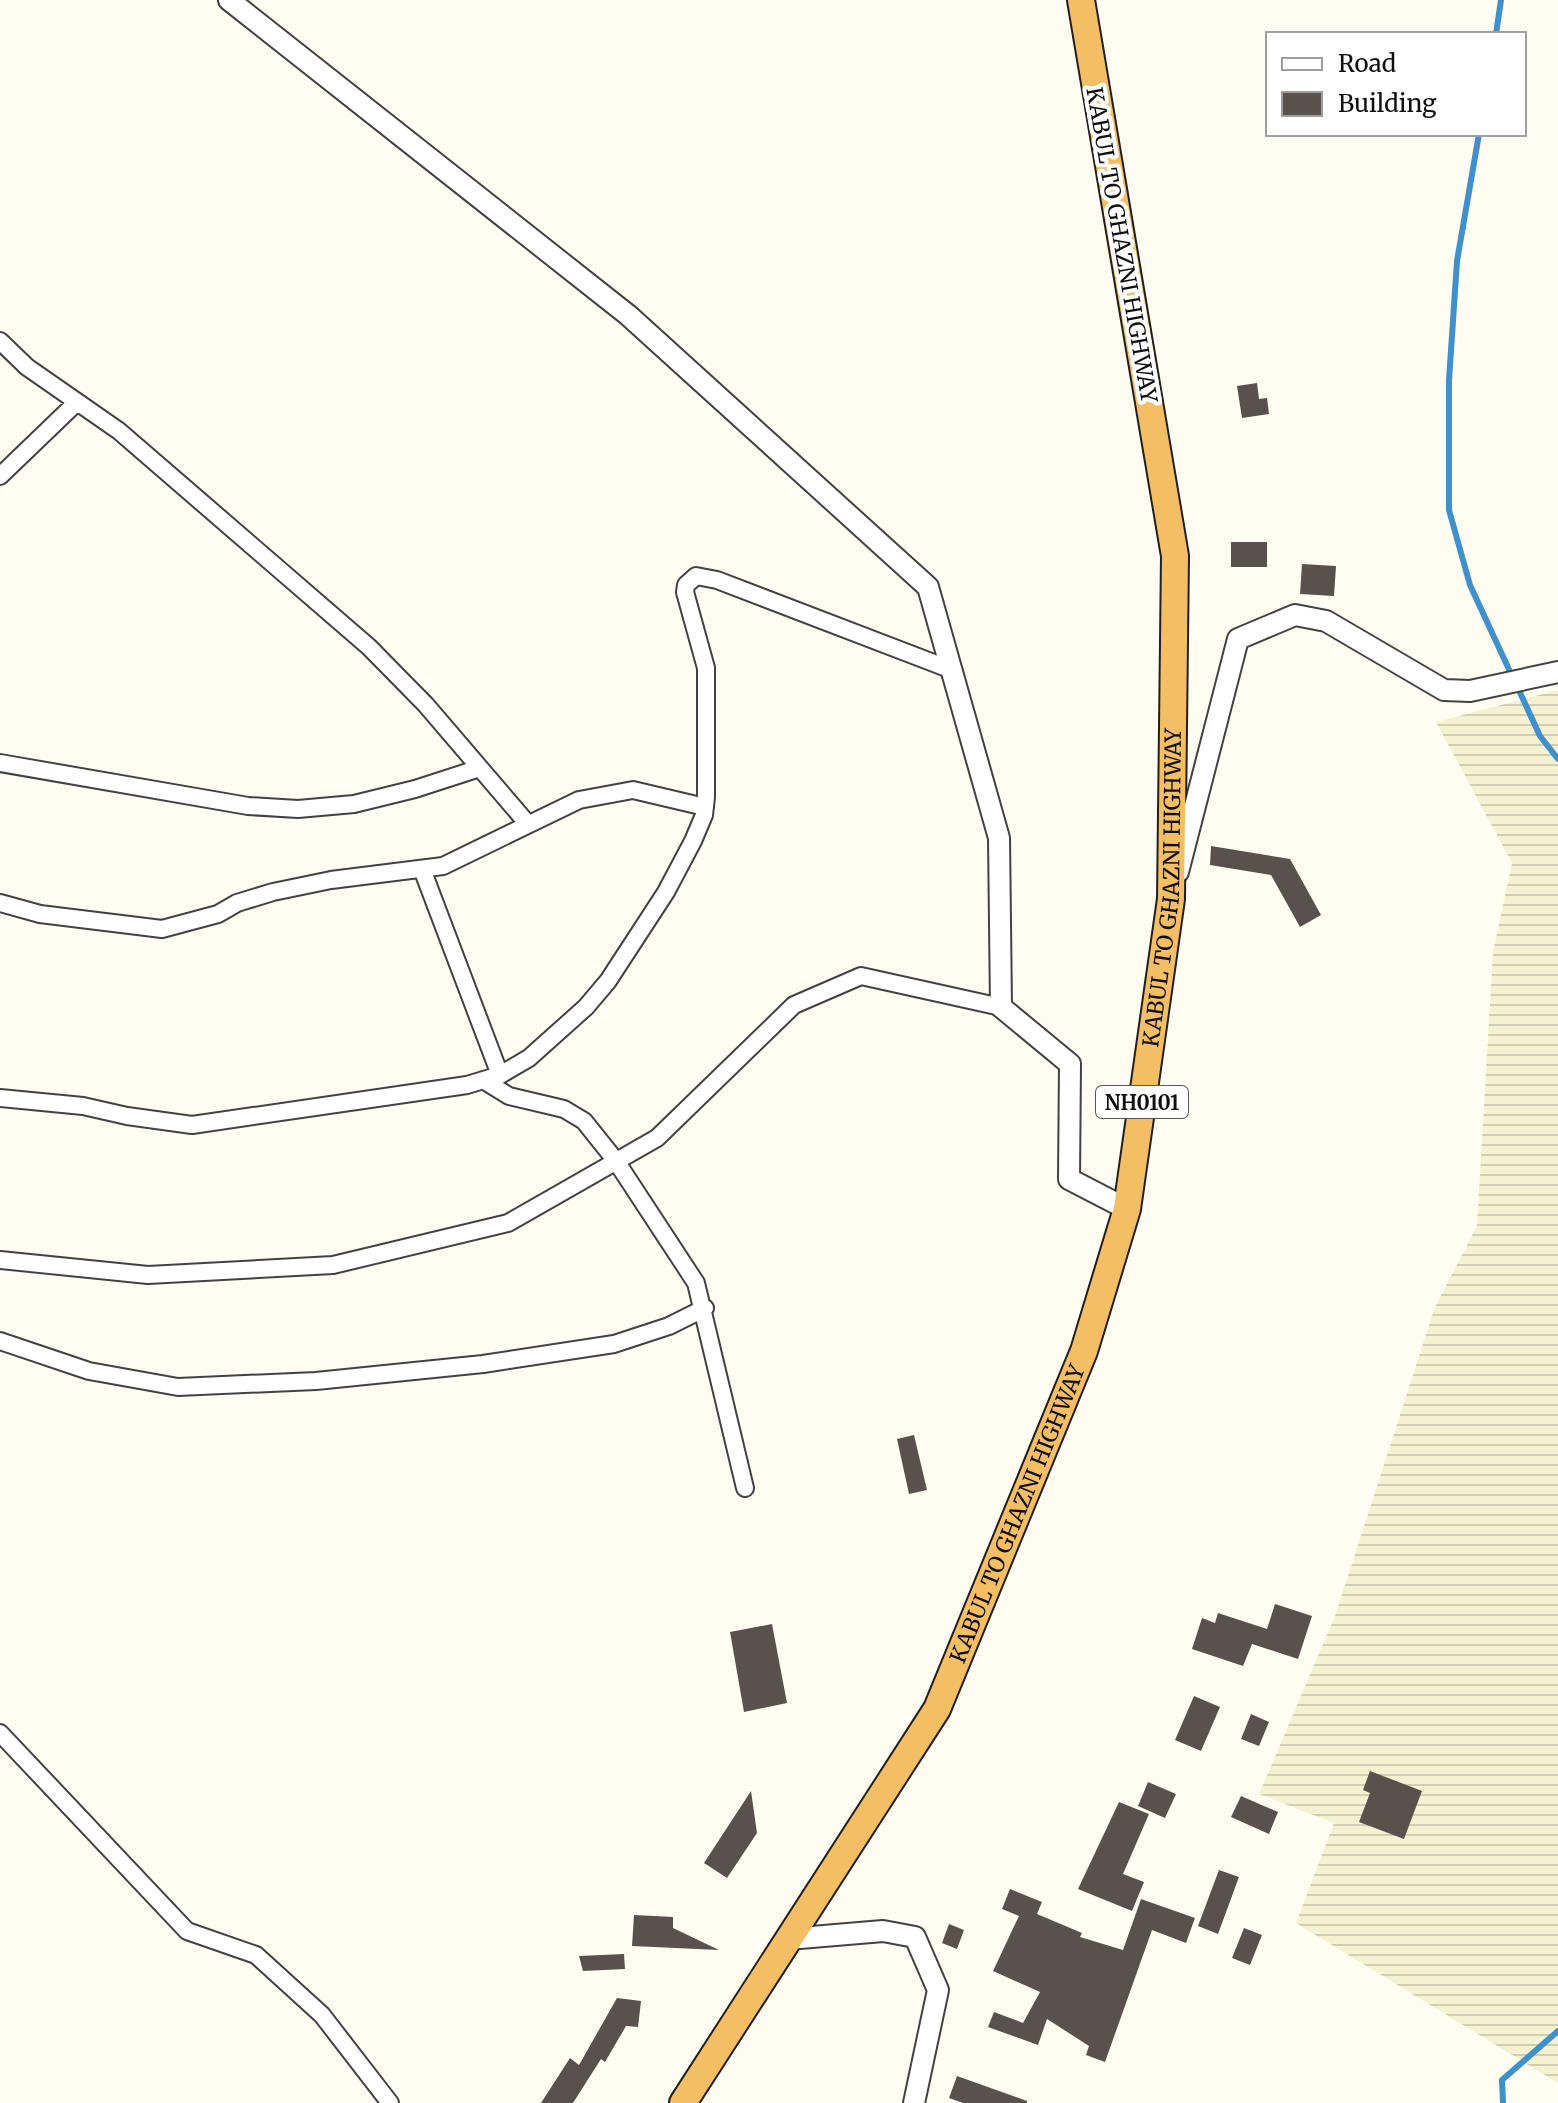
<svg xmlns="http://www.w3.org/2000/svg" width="1558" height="2103" font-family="Merriweather,serif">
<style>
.farmland{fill:url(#farmland-rules)}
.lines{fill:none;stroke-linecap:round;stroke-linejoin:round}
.stream{stroke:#3f90cb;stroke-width:6}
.building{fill:#58514c}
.minor-casing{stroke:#424242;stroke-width:20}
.tertiary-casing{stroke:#424242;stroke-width:24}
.trunk-casing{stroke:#202020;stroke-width:30}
.minor{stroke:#fff;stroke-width:16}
.tertiary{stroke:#fff;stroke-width:20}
.trunk{stroke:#f4be64;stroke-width:26}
.labels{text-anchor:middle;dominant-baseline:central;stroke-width:8;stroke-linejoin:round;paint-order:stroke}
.shield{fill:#fff;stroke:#575757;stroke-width:2}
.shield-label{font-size:20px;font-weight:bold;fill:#0f0f0f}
.street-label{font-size:22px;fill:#0f0f0f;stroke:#fff}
</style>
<defs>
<pattern id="farmland-rules" width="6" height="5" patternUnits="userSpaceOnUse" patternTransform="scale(2)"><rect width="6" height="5" fill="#f5f2d2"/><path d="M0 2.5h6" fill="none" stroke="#d1ceb3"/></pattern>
</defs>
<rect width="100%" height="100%" fill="#fffcf2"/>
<!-- farmland -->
<path class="farmland" d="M1558 690V2083L1296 1923 1334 1823 1259 1794 1335 1616 1435 1307 1477 1226 1493 952 1512 863 1436 722Z"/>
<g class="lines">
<!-- stream -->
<path class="stream" d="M1496 34 1501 0
M1479 134 1457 261 1449 380V510L1470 585 1512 676
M1517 686 1540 736 1558 759
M1503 2103 1502 2080 1558 2031"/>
</g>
<!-- building -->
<path class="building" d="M1257 383 1259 399 1267 398 1269 414 1242 418 1237 386Z
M1231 542H1267V567H1231Z
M1302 564 1336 566 1334 596 1300 594Z
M1211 846 1290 859 1321 915 1300 927 1271 875 1210 865Z
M914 1435 927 1490 909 1494 897 1439Z
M1275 1604 1312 1616 1298 1659 1252 1644 1243 1666 1192 1649 1202 1618 1215 1623 1218 1613 1267 1629Z
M772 1624 787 1703 744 1712 730 1632Z
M1194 1696 1220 1707 1201 1751 1175 1740Z
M1251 1714 1269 1722 1259 1746 1241 1739Z
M1370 1771 1422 1791 1404 1839 1359 1822 1370 1793 1363 1790Z
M1148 1782 1176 1794 1165 1818 1138 1806Z
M751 1791 757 1833 727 1878 704 1863Z
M1241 1796 1278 1812 1269 1834 1231 1817Z
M1119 1802 1149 1814 1123 1874 1144 1882 1132 1911 1078 1889Z
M1219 1870 1239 1877 1218 1934 1198 1926Z
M1010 1889 1042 1902 1037 1914 1082 1933 1080 1937 1123 1950 1141 1899 1195 1918 1186 1943 1152 1930 1105 2062 1086 2055 1089 2046 1047 2019 1038 2045 988 2027 994 2012 1023 2023 1040 1992 993 1971 1019 1916 1002 1909Z
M634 1915 673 1917V1928L719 1950 632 1946Z
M949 1924 964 1930 957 1949 942 1943Z
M1244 1928 1262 1935 1250 1965 1232 1958Z
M624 1954 625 1969 583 1971 579 1956Z
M617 1998 641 2001 638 2027 626 2026 605 2062 601 2059 573 2103H541L570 2058 579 2065Z
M957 2076 1027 2101V2103H963L949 2098Z"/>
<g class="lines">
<!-- minor casing -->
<g class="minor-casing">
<path id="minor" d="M0 341 27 367 119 431 369 647 426 705 527 823
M0 476 77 402
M0 763 248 806 298 809 354 804 415 789 480 768
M422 869 500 1075
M0 903 40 914 162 929 218 914 237 903 273 892 331 880 443 866 579 800 633 790 705 807
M483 1080 509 1096 564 1109 584 1121 616 1161 696 1283 745 1488
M0 1098 83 1106 127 1116 192 1125 467 1085 500 1075 529 1058 586 1007 608 981 666 892 693 841 704 815 706 797V668L685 592 686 585 696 576 717 580 952 670
M0 1260 148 1275 333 1265 508 1223 657 1138 794 1005 861 976 1001 1007
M0 1341 89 1371 178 1387 316 1381 483 1364 614 1344 669 1326 705 1308
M0 1733 187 1931 256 1955 322 2015 390 2103"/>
</g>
<!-- tertiary casing -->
<g class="tertiary-casing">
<path id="tertiary" d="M229 0 628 315 928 587 999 838 1001 1007 1070 1064 1069 1179 1127 1209
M1178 872 1238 639 1295 615 1326 621 1444 690 1470 691 1558 672
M788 1939 883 1931 915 1937 938 1990 914 2103"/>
</g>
<!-- trunk casing -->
<g class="trunk-casing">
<g id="trunk">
<path id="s1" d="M683 2103 937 1709 1084 1351 1127 1209 1171 899 1175 556 1081 0"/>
</g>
</g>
<!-- minor -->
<use href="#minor" class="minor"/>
<!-- tertiary -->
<use href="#tertiary" class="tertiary"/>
<!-- trunk -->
<use href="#trunk" class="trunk"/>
</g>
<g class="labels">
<!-- shield labels -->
<rect class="shield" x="1096" y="1086" width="92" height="32" rx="6"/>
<g class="shield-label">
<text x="1142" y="1102">NH0101</text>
</g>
<!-- street labels -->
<g class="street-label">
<text transform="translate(1122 245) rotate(80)">KABUL TO GHAZNI HIGHWAY</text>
<text stroke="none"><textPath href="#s1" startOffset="1328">KABUL TO GHAZNI HIGHWAY</textPath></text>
<text stroke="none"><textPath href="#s1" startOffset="680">KABUL TO GHAZNI HIGHWAY</textPath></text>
</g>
</g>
<!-- legend -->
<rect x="1266" y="32" width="260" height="104" fill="#ffffff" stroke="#9f9f9f" stroke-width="2"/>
<rect x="1282" y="58" width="40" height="12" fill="#ffffff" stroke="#9f9f9f" stroke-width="2"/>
<text x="1338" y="72" font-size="24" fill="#0f0f0f">Road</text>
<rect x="1282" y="92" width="40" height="24" fill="#58514c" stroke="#9f9f9f" stroke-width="2"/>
<text x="1338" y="112" font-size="24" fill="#0f0f0f">Building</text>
</svg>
